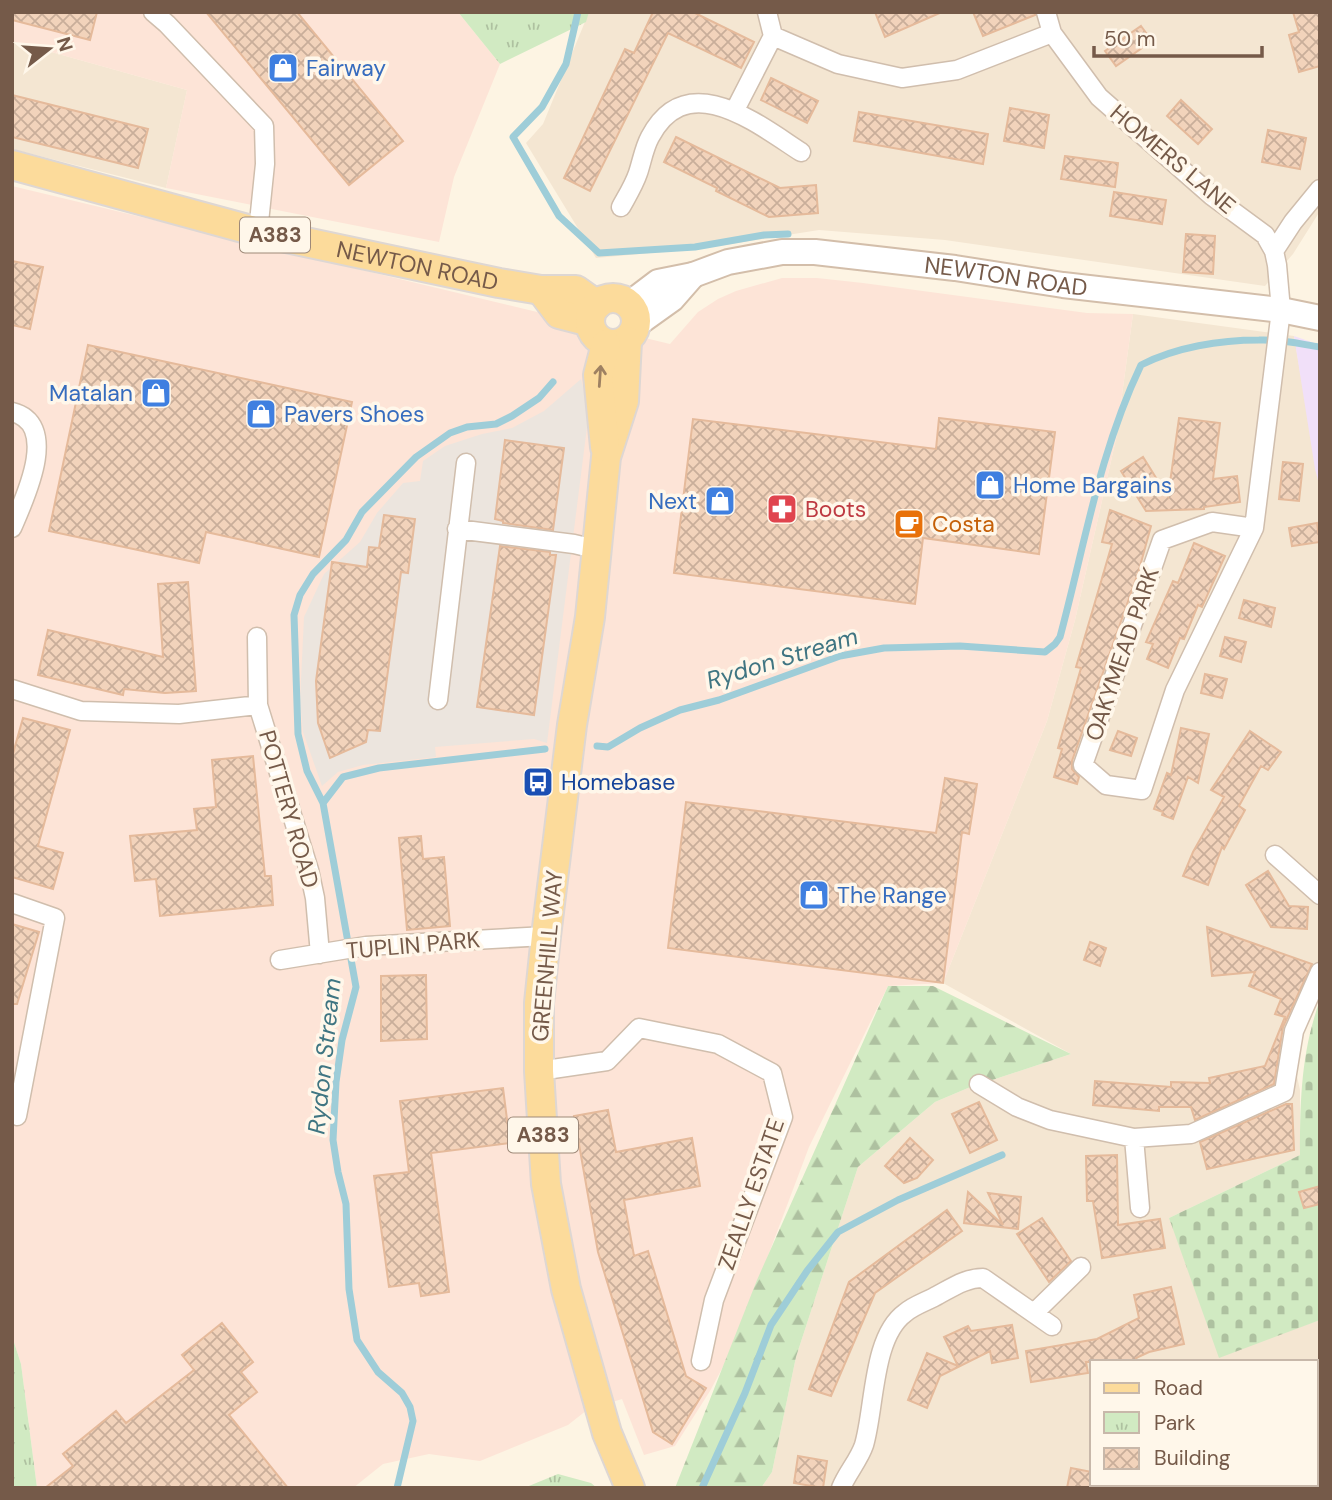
<svg xmlns="http://www.w3.org/2000/svg" width="1332" height="1500" font-family="'DM Sans',sans-serif">
<style>
.residential{fill:#f4e6d2;fill-rule:evenodd}
.commercial{fill:#fde4d7}
.industrial{fill:#ece5de}
.education{fill:#f1e0f9}
.forest{fill:url(#forest-firs)}
.cemetery{fill:url(#cemetery-stones)}
.park{fill:url(#park-tufts)}
.lines{fill:none;stroke-linecap:round;stroke-linejoin:round}
.stream{stroke:#9ecdd8;stroke-width:7}
.building{fill:url(#building-cross-hatch);stroke:#e5ba9b;stroke-width:2}
.street-casing{stroke:#d0bead;stroke-width:21}
.secondary-casing{stroke:#d3beaa;stroke-width:28}
.primary-casing{stroke:#ded7d3;stroke-width:32}
.street{stroke:#fff;stroke-width:18}
.secondary{stroke:#fff;stroke-width:24}
.primary{stroke:#fcdb9b;stroke-width:28}
.oneway{stroke:#9e8162}
.labels{text-anchor:middle;dominant-baseline:central;stroke-width:7;stroke-linejoin:round;paint-order:stroke}
.shield{fill:#fff7ea;stroke:#9e8979;stroke-width:2}
.shield-label{font-size:21px;font-weight:bold;fill:#755a49}
.shop-label{font-size:23px;fill:#366cbe;stroke:#fff7ea;text-anchor:start}
.street-label{font-size:23px;fill:#755a49;stroke:#fff7ea}
.health-label{font-size:23px;fill:#be3a42;stroke:#fff7ea;text-anchor:start}
.food-label{font-size:23px;fill:#c56008;stroke:#fff7ea;text-anchor:start}
.transit-label{font-size:23px;fill:#164399;stroke:#fff7ea;text-anchor:start}
.water-label{font-size:24px;font-style:italic;fill:#3f7582;stroke:#fff7ea}
</style>
<defs>
<pattern id="forest-firs" width="22" height="20" patternUnits="userSpaceOnUse" patternTransform="scale(1.75)"><rect width="22" height="20" fill="#d1eac2"/><path d="M5 1l3.5 6h-7zM16 11l3.5 6h-7z" fill="#aec1a0"/></pattern>
<pattern id="cemetery-stones" width="16" height="16" patternUnits="userSpaceOnUse" patternTransform="scale(1.75)"><rect width="16" height="16" fill="#d1eac2"/><path d="M2 7V4a2 2 0 0 1 4 0v3zM10 15v-3a2 2 0 0 1 4 0v3z" fill="#aec1a0"/></pattern>
<pattern id="park-tufts" width="24" height="20" patternUnits="userSpaceOnUse" patternTransform="scale(1.75)"><rect width="24" height="20" fill="#d1eac2"/><path d="M3 7l-1-3M5 7V3M7 7l1-3M15 17l-1-3M17 17v-4M19 17l1-3" fill="none" stroke="#aec1a0"/></pattern>
<pattern id="building-cross-hatch" width="8" height="8" patternUnits="userSpaceOnUse" patternTransform="scale(1.75)"><rect width="8" height="8" fill="#f2d3bb"/><path d="M0 0l8 8M0 8l8-8" fill="none" stroke="#c9ae9a"/></pattern>
</defs>
<rect width="100%" height="100%" fill="#fdf4e3"/>
<!-- residential -->
<path class="residential" d="M589 12H1320V211L1293 254 1265 286 945 240 819 230 705 248 596 258 526 143 543 124Z
M12 41 187 90 166 188 12 149Z
M1133 314 1294 336 1320 488V963L1309 977 1288 1035 1300 1090V1155L1169 1218 1281 1333 1320 1320V1488H761L772 1472 796 1357 858 1167 935 1102 968 1088 1071 1054 943 983 1047 721 1075 620 1116 439ZM1092 1362H1316V1484H1092Z"/>
<!-- commercial -->
<path class="commercial" d="M12 12H458L500 64 454 177 439 242 166 188 187 90 12 41Z
M12 186 670 344 698 312 718 299 736 291 782 278H817L863 283 1087 313 1133 314 1116 439 1075 620 1047 721 943 983 888 986 809 1147 734 1346 710 1391 675 1446 644 1455 622 1399 587 1410 568 1425 480 1461 429 1454 383 1464 353 1488H37L21 1364 12 1336Z"/>
<!-- industrial -->
<path class="industrial" d="M581 379 587 403V427L547 743 534 739 435 747 436 757 363 765 338 772 322 786 303 732 300 701 304 617 324 574 360 542 377 513 403 483 420 481 423 461 445 446 482 434 512 428 544 411Z"/>
<!-- education -->
<path class="education" d="M1294 336 1320 345V488L1315 469Z"/>
<!-- forest -->
<path class="forest" d="M888 986H933L1071 1054 968 1088 935 1102 858 1167 796 1357 772 1472 761 1488H675L757 1280Z"/>
<!-- cemetery -->
<path class="cemetery" d="M1320 1000V1320L1219 1358 1169 1218 1300 1155C1300 1101 1301 1052 1320 1000Z"/>
<!-- park -->
<path class="park" d="M458 12H589L586 22 500 64Z
M12 1336 21 1364 37 1488H12Z
M558 1474 591 1483 597 1488H524Z"/>
<g class="lines">
<!-- stream -->
<path class="stream" d="M578 12 566 64 542 107 513 137 559 216 599 253 695 247 764 235 788 234
M597 746 608 747 640 728 680 710 719 700 840 656 884 648 960 646 1045 652 1055 644 1060 637C1085 544 1099 453 1141 365 1176 347 1220 340 1259 340 1279 339 1300 344 1320 347
M323 803 307 771 298 734 294 615 300 595 313 574 346 540 362 512 416 457 450 433 467 427 496 424 512 416 539 398 553 382
M397 1488 413 1421 410 1407 402 1393 378 1372 357 1340 349 1289 346 1204 338 1172 333 1140 336 1082 342 1040 356 987 323 803 343 777 379 768 545 749
M702 1488 745 1393 771 1325 807 1271 838 1232 898 1200 1002 1155"/>
</g>
<!-- building -->
<path class="building" d="M12 12H97L90 40 12 20Z
M206 12H297L403 141 349 185Z
M653 12H693L754 42 741 68 668 33 590 191 564 178 625 49 634 53Z
M875 12H942L885 37Z
M973 12H1035V15L983 36Z
M1293 12H1320V66L1299 72 1289 35 1299 32Z
M1141 26 1152 41 1116 66 1105 51Z
M771 78 818 101 807 123 761 100Z
M12 95 148 129 138 168 12 137Z
M1181 100 1212 129 1198 144 1167 116Z
M1010 108 1049 115 1044 148 1004 141Z
M859 112 988 134 983 164 854 141Z
M1268 130 1306 138 1300 169 1262 162Z
M676 137 780 188 816 185 818 213 769 217 716 191 717 188 664 162Z
M1065 156 1118 163 1115 187 1061 179Z
M1114 192 1166 200 1162 224 1110 216Z
M1186 234 1215 236 1213 274 1183 272Z
M12 261 43 267 30 329 12 325Z
M88 345 352 402 319 557 206 532 199 563 49 531Z
M939 418 1055 432 1039 554 923 538 915 604 674 573 693 419 936 449Z
M1179 418 1220 423 1213 479 1237 476 1240 502 1204 507V509L1146 511 1121 471 1143 457 1168 497Z
M505 440 564 448 553 530 503 523V521L495 519Z
M1283 462 1303 464 1299 501 1279 499Z
M1110 510 1151 526 1139 570 1072 761V769L1079 777 1077 784 1054 777 1062 749 1058 748 1081 668 1076 667 1112 544 1102 542Z
M384 515 415 519 408 573 401 572 380 731 368 730 366 742 330 758 318 723 316 681 332 562 367 567 369 547 379 548Z
M1317 523 1320 542 1292 546 1289 528Z
M1194 543 1225 556 1202 607 1198 605 1184 639 1180 638 1168 668 1147 659 1153 644 1146 642 1173 581 1178 583Z
M500 546 550 552V555H556L534 715 477 707Z
M188 582 196 691 165 693 124 689 123 695 38 675 48 630 163 657 158 584Z
M1244 600 1275 608 1271 627 1239 618Z
M1225 637 1246 642 1241 662 1220 656Z
M1205 674 1227 679 1222 698 1201 693Z
M23 718 70 730 38 846 63 853 53 889 12 877V757Z
M1181 728 1209 734 1198 783 1188 777 1173 819 1162 815 1163 812 1154 809 1167 773 1171 775Z
M1118 731 1137 738 1131 756 1110 750Z
M1250 731 1281 752 1268 770 1261 766 1239 806 1245 810 1224 849 1222 847 1208 885 1183 876 1193 852 1224 797 1211 790Z
M253 756 265 876H271L273 905 160 916 156 879 135 881 130 836 197 830 194 809 216 807 212 760Z
M945 778 977 784 969 834 962 832 943 983 668 948 686 802 936 833Z
M421 836 423 859 444 857 450 926 407 930 399 838Z
M1268 871 1289 906 1308 907 1307 929 1271 927 1246 885Z
M12 924 39 932 17 1004H12Z
M1207 927 1312 964 1283 1027 1274 1084 1195 1120 1191 1107H1159V1111L1093 1105 1095 1081 1171 1087V1082L1210 1083 1209 1078 1265 1066 1285 1017 1275 1014 1281 999 1249 986 1255 972 1212 976Z
M1090 942 1106 948 1100 966 1084 960Z
M426 975 427 1039 381 1041V976Z
M503 1088 510 1143 431 1153 449 1292 421 1296 419 1283 389 1287 374 1176 409 1172 400 1101Z
M979 1102 997 1140 970 1153 952 1114Z
M1286 1104H1292L1294 1150 1207 1169 1200 1142Z
M608 1110 616 1152 692 1138 700 1186 624 1200 634 1256 648 1251 686 1376 706 1388 672 1444 653 1432 598 1252 574 1116Z
M910 1138 933 1160 917 1178 904 1183 885 1166Z
M1117 1155 1118 1225 1160 1219 1165 1248 1102 1258 1093 1201H1087L1086 1156Z
M1320 1186V1204L1304 1208 1299 1192Z
M968 1192 1003 1225 988 1193 1021 1197 1018 1229 964 1223Z
M947 1210 962 1231 875 1293 831 1396 809 1389 849 1282Z
M1042 1218 1071 1261 1049 1282 1017 1234Z
M1171 1287 1184 1344 1149 1352 1136 1358 1138 1362H1086L1088 1373 1031 1382 1026 1351 1097 1339 1139 1318 1134 1295Z
M222 1323 253 1362 241 1372 257 1392 229 1415 288 1488H45L73 1466 63 1454 116 1411 126 1423 194 1370 182 1355Z
M1012 1325 1018 1358 992 1363 990 1351 940 1376 927 1408 908 1400 927 1353 958 1366 944 1337 968 1326 971 1331Z
M798 1456 827 1461 823 1488 794 1483Z
M1071 1468 1092 1472V1488H1067Z"/>
<g class="lines">
<!-- street casing -->
<g class="street-casing">
<path id="street" d="M153 12 167 24 264 126 265 164 258 232
M1046 12 1052 33 1099 97 1212 196 1265 235 1274 251 1277 265 1281 310 1254 528 1175 690 1142 790 1106 785 1083 765 1162 540 1212 522 1254 528
M773 36 838 64 902 78 957 70 1052 33
M735 110 773 36 767 12
M621 207C627 196 634 185 638 173 642 161 644 148 650 137 687 67 756 123 801 152
M1274 251 1293 222 1320 189
M12 412C61 424 24 500 12 528
M457 529 574 544 595 549
M257 637 258 705 309 870 315 898 320 954
M12 689 81 711 179 714 258 705
M438 700 466 463
M1275 855 1320 895
M12 903 55 918 17 1116
M280 960 366 946 546 936
M539 1071 607 1061 639 1028 718 1044 772 1073 783 1117 714 1300 701 1361
M979 1084 1017 1107 1050 1120 1134 1138 1191 1134 1284 1092 1294 1031 1320 972
M1134 1138 1140 1208
M1034 1313 1081 1267
M1258 1484 1269 1488
M841 1488C847 1473 859 1460 864 1445 875 1408 872 1337 905 1313 914 1305 928 1301 938 1295 953 1287 966 1278 983 1278L1052 1326"/>
</g>
<!-- secondary casing -->
<g class="secondary-casing">
<g id="secondary">
<path id="s1" d="M629 304 658 282 693 275 728 262 782 252H815L955 268 1063 285 1281 310 1320 318"/>
<path d="M637 324 672 299 693 275"/>
</g>
</g>
<!-- primary casing -->
<g class="primary-casing">
<g id="primary">
<path id="s2" d="M12 165 258 232 499 283 541 290H576L597 305"/>
<path d="M541 290 559 314 590 322"/>
<circle cx="613" cy="321" r="23"/>
<path d="M627 341 624 401 606 457 590 617 572 725 546 936 539 1003V1071L546 1184 566 1289 607 1433 630 1488"/>
<path d="M605 447 598 375 606 344"/>
</g>
</g>
<!-- street -->
<use href="#street" class="street"/>
<!-- secondary -->
<use href="#secondary" class="secondary"/>
<!-- primary -->
<use href="#primary" class="primary"/>
</g>
<!-- one-way arrows -->
<defs><path id="oneway-shaft" d="M-6 0H5M1.5-3L5.5 0L1.5 3" fill="none" stroke-width="1.6" stroke-linecap="round" stroke-linejoin="round" transform="scale(1.75)"/></defs>
<use class="oneway" href="#oneway-shaft" transform="translate(600 376) rotate(-86)"/>
<!-- icons -->
<defs>
<g id="shop-square" transform="scale(1.575)"><rect x="-9" y="-9" width="18" height="18" rx="4" fill="#3f7fe0" stroke="#fff7ea"/><path d="M-5-2.5h2.3a2.7 3.5 0 0 1 5.4 0H5L5.5 6h-11ZM-1.5-2.5h3a1.5 2.3 0 0 0-3 0Z" fill="#fff"/></g>
<g id="pharmacy-square" transform="scale(1.575)"><rect x="-9" y="-9" width="18" height="18" rx="4" fill="#e0444e" stroke="#fff7ea"/><path d="M-2-6h4v4h4v4h-4v4h-4v-4h-4v-4h4Z" fill="#fff"/></g>
<g id="cafe-square" transform="scale(1.575)"><rect x="-9" y="-9" width="18" height="18" rx="4" fill="#e8710a" stroke="#fff7ea"/><path d="M-5.5-4.5H6V0H3Q3 3.5 0 3.5H-2.5Q-5.5 3.5-5.5 0ZM3-3.2v2h1.7v-2ZM-6 4.5H4V6H-6Z" fill="#fff"/></g>
<g id="bus-square" transform="scale(1.575)"><rect x="-9" y="-9" width="18" height="18" rx="4" fill="#1a4fb4" stroke="#fff7ea"/><path d="M-5-6H5V4H4V6H2V4H-2V6H-4V4H-5ZM-3.5-4V0h7V-4ZM-3.5 1.2v1.5H-2V1.2ZM2 1.2v1.5H3.5V1.2Z" fill="#fff"/></g>
</defs>
<g fill-rule="evenodd">
<use href="#shop-square" x="283" y="68"/>
<use href="#shop-square" x="156" y="393"/>
<use href="#shop-square" x="261" y="414"/>
<use href="#shop-square" x="990" y="485"/>
<use href="#shop-square" x="720" y="501"/>
<use href="#pharmacy-square" x="782" y="509"/>
<use href="#cafe-square" x="909" y="524"/>
<use href="#bus-square" x="538" y="782"/>
<use href="#shop-square" x="814" y="895"/>
</g>
<g class="labels">
<!-- shield labels -->
<g class="shield">
<rect x="240" y="217.5" width="70" height="35" rx="5"/>
<rect x="508" y="1117.5" width="70" height="35" rx="5"/>
</g>
<g class="shield-label">
<text x="275" y="235">A383</text>
<text x="543" y="1135">A383</text>
</g>
<!-- shop labels -->
<g class="shop-label">
<text x="306" y="68">Fairway</text>
<text x="133" y="393" text-anchor="end">Matalan</text>
<text x="284" y="414">Pavers Shoes</text>
<text x="1013" y="485">Home Bargains</text>
<text x="697" y="501" text-anchor="end">Next</text>
<text x="837" y="895">The Range</text>
</g>
<!-- street labels -->
<g class="street-label">
<text transform="translate(1173 159) rotate(40)">HOMERS LANE</text>
<text stroke="none"><textPath href="#s2" startOffset="418">NEWTON ROAD</textPath></text>
<text stroke="none"><textPath href="#s1" startOffset="390">NEWTON ROAD</textPath></text>
<text transform="translate(1122 654) rotate(-71)">OAKYMEAD PARK</text>
<text transform="translate(289 809) rotate(74)">POTTERY ROAD</text>
<text transform="translate(413 945) rotate(-5)">TUPLIN PARK</text>
<text transform="translate(547 956) rotate(-85)">GREENHILL WAY</text>
<text transform="translate(751 1194) rotate(-71)">ZEALLY ESTATE</text>
</g>
<!-- health labels -->
<g class="health-label">
<text x="805" y="509">Boots</text>
</g>
<!-- food labels -->
<g class="food-label">
<text x="932" y="524">Costa</text>
</g>
<!-- transit labels -->
<g class="transit-label">
<text x="561" y="782">Homebase</text>
</g>
<!-- water labels -->
<g class="water-label">
<text transform="translate(782 658) rotate(-17)">Rydon Stream</text>
<text transform="translate(324 1056) rotate(-84)">Rydon Stream</text>
</g>
</g>
<!-- border -->
<rect width="1332" height="1500" fill="none" stroke="#755a49" stroke-width="28"/>
<!-- legend -->
<rect x="1090" y="1360" width="228" height="126" fill="#fff7ea" stroke="#c8b8aa" stroke-width="2"/>
<rect x="1104" y="1383" width="35" height="10" fill="#fcdb9b" stroke="#c8b8aa" stroke-width="2"/>
<text x="1154" y="1395" font-size="21" fill="#755a49">Road</text>
<rect x="1104" y="1412" width="35" height="21" fill="url(#park-tufts)" stroke="#c8b8aa" stroke-width="2"/>
<text x="1154" y="1430" font-size="21" fill="#755a49">Park</text>
<rect x="1104" y="1448" width="35" height="21" fill="url(#building-cross-hatch)" stroke="#c8b8aa" stroke-width="2"/>
<text x="1154" y="1465" font-size="21" fill="#755a49">Building</text>
<!-- north arrow -->
<g transform="translate(49 49) rotate(73)" stroke="#fff7ea" stroke-width="5" paint-order="stroke">
<path d="M0-5L12 26L0 18L-12 26Z" fill="#755a49"/>
<text y="-10" font-size="19" font-weight="bold" text-anchor="middle" fill="#755a49">N</text>
</g>
<!-- scale -->
<path d="M1094 46v10h168v-10" fill="none" stroke="#755a49" stroke-width="3.5"/>
<text x="1104" y="46" font-size="21" fill="#755a49" stroke="#fff7ea" stroke-width="5" paint-order="stroke">50 m</text>
</svg>
